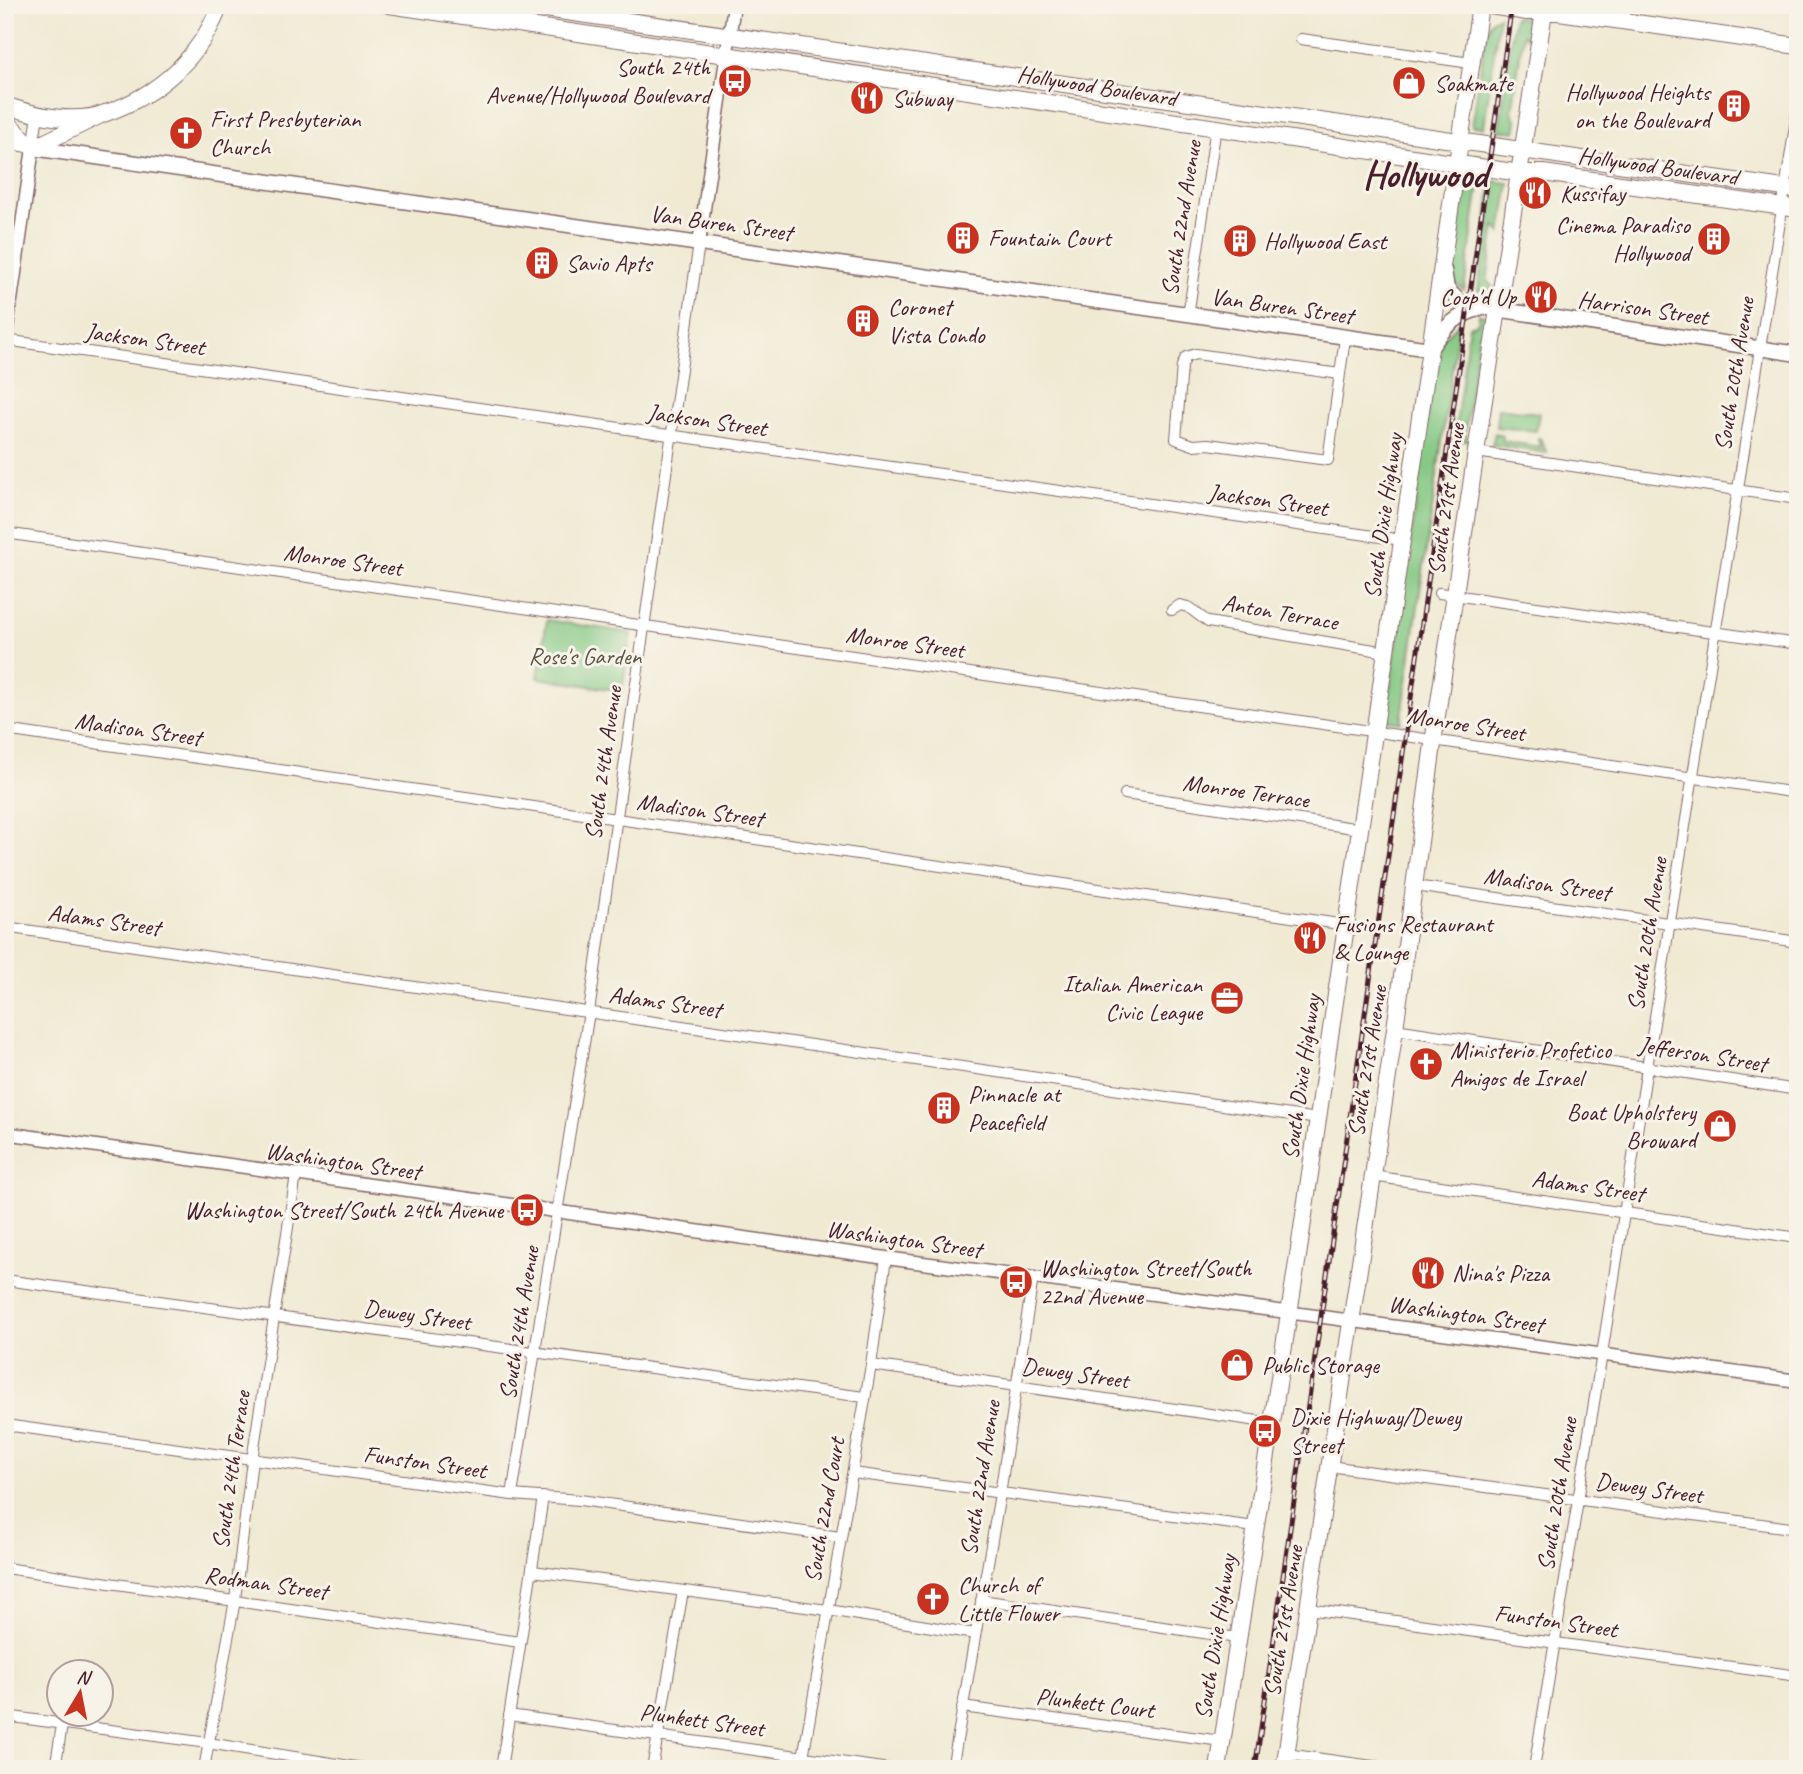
<svg xmlns="http://www.w3.org/2000/svg" width="1803" height="1774" font-family="Caveat,sans-serif">
<style>
.green{fill:#83c782;stroke:#667356;stroke-width:2}
.lines{fill:none;stroke-linecap:round;stroke-linejoin:round}
.minor-casing{stroke:#846666;stroke-width:12}
.tertiary-casing{stroke:#846666;stroke-width:15}
.secondary-casing{stroke:#846666;stroke-width:17}
.primary-casing{stroke:#846666;stroke-width:18}
.trunk-casing{stroke:#846666;stroke-width:18}
.minor{stroke:#fff;stroke-width:10}
.tertiary{stroke:#fff;stroke-width:12}
.secondary{stroke:#fff;stroke-width:14}
.primary{stroke:#fff;stroke-width:16}
.trunk{stroke:#fff;stroke-width:16}
.rail-casing{stroke:#4a1f2b;stroke-width:5}
.rail{stroke:#f7f3e8;stroke-width:2.5;stroke-dasharray:8;stroke-linecap:butt}
.labels{text-anchor:middle;dominant-baseline:central;stroke-width:6;stroke-linejoin:round;paint-order:stroke}
.poi-label{font-size:24px;fill:#4a1f2b;stroke:#f7f3e8;text-anchor:start}
.street-label{font-size:24px;fill:#4a1f2b;stroke:#f7f3e8}
.park-label{font-size:24px;fill:#5b5145;stroke:#f7f3e8}
.town-label{font-size:38px;font-weight:bold;fill:#4a1f2b;stroke:#f7f3e8}
</style>
<rect width="100%" height="100%" fill="#f7f3e8"/>
<filter id="ink" filterUnits="userSpaceOnUse"><feTurbulence type="fractalNoise" baseFrequency=".0143" numOctaves="2"/><feDisplacementMap in="SourceGraphic" scale="14" xChannelSelector="R" yChannelSelector="G"/><feConvolveMatrix kernelMatrix="1 2 1 2 8 2 1 2 1" color-interpolation-filters="sRGB"/></filter>
<filter id="wash" filterUnits="userSpaceOnUse"><feTurbulence type="fractalNoise" baseFrequency=".00686" numOctaves="4" result="noise"/><feDisplacementMap in="SourceGraphic" scale="28" xChannelSelector="R" yChannelSelector="G"/><feGaussianBlur stdDeviation="1.57" result="paint"/><feColorMatrix in="noise" values="0 0 0 0 0 0 0 0 0 0 0 0 0 0 0 0 0 1.4 0 .05"/><feComposite in="paint" operator="in"/></filter>
<g filter="url(#wash)">
<rect width="100%" height="100%" fill="#f0ead3"/>
<!-- green -->
<path class="green" d="M1499 16 1484 127 1472 126 1486 32 1491 21Z
M1514 17 1526 18 1531 27 1529 40 1523 34 1512 112 1517 121 1515 132 1499 130Z
M1469 178 1480 179 1464 290 1450 281 1464 179Z
M1492 181 1509 183 1501 233 1495 226 1487 281 1492 286 1491 293 1478 291Z
M1479 314 1489 316 1485 338 1479 333 1465 433 1469 441 1454 440 1469 326 1478 323Z
M1459 323 1401 723 1386 720 1437 344Z
M1498 408 1539 413 1536 431 1496 427Z
M1495 433 1503 436V441L1540 447 1538 438H1540L1547 453 1492 445Z
M547 620 631 633 622 691 538 678Z"/>
</g>
<g filter="url(#ink)">
<g class="lines">
<!-- minor casing -->
<g class="minor-casing">
<path id="minor" d="M1301 39 1471 63
M5 143 33 148 38 115
M1188 316 1216 127
M5 340 1402 540
M1340 374 1196 354 1186 357 1182 366 1176 439 1193 445 1208 444 1328 460 1345 338
M1476 452 1798 499
M5 533 1798 793
M1439 593 1798 644
M1172 610 1180 605 1188 607 1208 622 1386 652
M5 730 1346 925
M1125 794 1360 829
M1415 886 1798 942
M5 927 1318 1119
M1395 1029 1798 1090
M1372 1176 1798 1238
M5 1280 864 1397
M871 1365 1272 1423
M5 1425 512 1495 580 1500 840 1537
M1329 1466 1798 1529
M853 1473 1255 1527
M512 1495 589 1012 699 243
M5 1568 520 1642
M533 1571 828 1610 975 1634
M981 1600 1237 1638
M1308 1609 1798 1676
M962 1707 1222 1741
M509 1715 889 1769
M5 1716 208 1743 368 1769
M1286 1754 1394 1769
M55 1769 62 1725
M204 1769 235 1600 252 1460 296 1175
M501 1769 543 1497
M652 1769 683 1591
M801 1769 871 1365 886 1258
M952 1769 1000 1494 1033 1277
M1534 1769 1602 1354 1798 107"/>
</g>
<!-- tertiary casing -->
<g class="tertiary-casing">
<path id="tertiary" d="M699 243 734 5
M5 342 33 148
M5 1133 886 1258 1798 1381"/>
</g>
<!-- secondary casing -->
<g class="secondary-casing">
<path id="secondary" d="M33 148 1430 349C1443 328 1457 314 1482 308
M1444 270 1447 289 1462 304 1798 354"/>
</g>
<!-- primary casing -->
<g class="primary-casing">
<path id="primary" d="M389 5 1520 173H1543L1798 209
M518 5 1798 190
M1485 5 1527 12H1559L1798 46
M5 105C36 116 74 124 106 113 158 95 201 57 220 5
M1218 1769 1298 1256 1480 5
M1284 1769 1395 1029 1435 729 1476 452 1545 5"/>
</g>
<!-- trunk casing -->
<g class="trunk-casing">
<path id="trunk" d="M5 120 33 148 105 113"/>
</g>
<!-- minor -->
<use href="#minor" class="minor"/>
<!-- tertiary -->
<use href="#tertiary" class="tertiary"/>
<!-- secondary -->
<use href="#secondary" class="secondary"/>
<!-- primary -->
<use href="#primary" class="primary"/>
<!-- trunk -->
<use href="#trunk" class="trunk"/>
<!-- rail casing -->
<g class="rail-casing">
<path id="rail" d="M1255 1769 1512 5"/>
</g>
<!-- rail -->
<use href="#rail" class="rail"/>
</g>
</g>
<!-- icons -->
<defs>
<g id="bus-disc" transform="scale(1.75)"><circle r="9.5" fill="#c8321e" stroke="#f7f3e8"/><path d="M-5-6H5V4H4V6H2V4H-2V6H-4V4H-5ZM-3.5-4V0h7V-4ZM-3.5 1.2v1.5H-2V1.2ZM2 1.2v1.5H3.5V1.2Z" fill="#fff"/></g>
<g id="shop-disc" transform="scale(1.75)"><circle r="9.5" fill="#c8321e" stroke="#f7f3e8"/><path d="M-5-2.5h2.3a2.7 3.5 0 0 1 5.4 0H5L5.5 6h-11ZM-1.5-2.5h3a1.5 2.3 0 0 0-3 0Z" fill="#fff"/></g>
<g id="restaurant-disc" transform="scale(1.75)"><circle r="9.5" fill="#c8321e" stroke="#f7f3e8"/><path d="M-5-6h1v4h1v-4h1v4h1v-4h1v5L-1.5 .5V6h-2V.5L-5-1ZM5-6V6H3V1.5H1.5Q1.5-4 5-6Z" fill="#fff"/></g>
<g id="building-disc" transform="scale(1.75)"><circle r="9.5" fill="#c8321e" stroke="#f7f3e8"/><path d="M-4-6H4V6H1V3H-1V6H-4ZM-2.5-4.3h1.7v1.8h-1.7ZM.8-4.3h1.7v1.8H.8ZM-2.5-1h1.7V.8h-1.7ZM.8-1h1.7V.8H.8Z" fill="#fff"/></g>
<g id="church-disc" transform="scale(1.75)"><circle r="9.5" fill="#c8321e" stroke="#f7f3e8"/><path d="M-1.2-6h2.4v3.5h3.3v2.4h-3.3V6h-2.4V-.1h-3.3v-2.4h3.3Z" fill="#fff"/></g>
<g id="office-disc" transform="scale(1.75)"><circle r="9.5" fill="#c8321e" stroke="#f7f3e8"/><path d="M-6-3h4V-5.5h4V-3h4V5H-6ZM-1-4.5V-3h2v-1.5ZM-6 0V1H6V0Z" fill="#fff"/></g>
</defs>
<g fill-rule="evenodd">
<use href="#bus-disc" x="735" y="81"/>
<use href="#shop-disc" x="1409" y="83"/>
<use href="#restaurant-disc" x="867" y="98"/>
<use href="#building-disc" x="1734" y="106"/>
<use href="#church-disc" x="186" y="133"/>
<use href="#restaurant-disc" x="1535" y="193"/>
<use href="#building-disc" x="963" y="238"/>
<use href="#building-disc" x="1714" y="239"/>
<use href="#building-disc" x="1240" y="241"/>
<use href="#building-disc" x="542" y="263"/>
<use href="#restaurant-disc" x="1541" y="297"/>
<use href="#building-disc" x="863" y="321"/>
<use href="#restaurant-disc" x="1310" y="938"/>
<use href="#office-disc" x="1227" y="998"/>
<use href="#church-disc" x="1426" y="1064"/>
<use href="#building-disc" x="944" y="1108"/>
<use href="#shop-disc" x="1720" y="1126"/>
<use href="#bus-disc" x="527" y="1210"/>
<use href="#restaurant-disc" x="1428" y="1273"/>
<use href="#bus-disc" x="1016" y="1282"/>
<use href="#shop-disc" x="1237" y="1365"/>
<use href="#bus-disc" x="1265" y="1431"/>
<use href="#church-disc" x="933" y="1599"/>
</g>
<g class="labels">
<!-- poi labels -->
<g class="poi-label">
<text x="710" y="67" text-anchor="end">South 24th<tspan x="710" dy="28">Avenue/Hollywood Boulevard</tspan></text>
<text x="1434" y="83">Soakmate</text>
<text x="1710" y="92" text-anchor="end">Hollywood Heights<tspan x="1710" dy="28">on the Boulevard</tspan></text>
<text x="892" y="98">Subway</text>
<text x="210" y="119">First Presbyterian<tspan x="210" dy="28">Church</tspan></text>
<text x="1560" y="193">Kussifay</text>
<text x="1690" y="225" text-anchor="end">Cinema Paradiso<tspan x="1690" dy="28">Hollywood</tspan></text>
<text x="988" y="238">Fountain Court</text>
<text x="1264" y="241">Hollywood East</text>
<text x="566" y="263">Savio Apts</text>
<text x="1516" y="297" text-anchor="end">Coop'd Up</text>
<text x="888" y="307">Coronet<tspan x="888" dy="28">Vista Condo</tspan></text>
<text x="1334" y="924">Fusions Restaurant<tspan x="1334" dy="28">&amp; Lounge</tspan></text>
<text x="1202" y="984" text-anchor="end">Italian American<tspan x="1202" dy="28">Civic League</tspan></text>
<text x="1450" y="1050">Ministerio Profetico<tspan x="1450" dy="28">Amigos de Israel</tspan></text>
<text x="968" y="1094">Pinnacle at<tspan x="968" dy="28">Peacefield</tspan></text>
<text x="1696" y="1112" text-anchor="end">Boat Upholstery<tspan x="1696" dy="28">Broward</tspan></text>
<text x="503" y="1210" text-anchor="end">Washington Street/South 24th Avenue</text>
<text x="1040" y="1268">Washington Street/South<tspan x="1040" dy="28">22nd Avenue</tspan></text>
<text x="1452" y="1273">Nina's Pizza</text>
<text x="1262" y="1365">Public Storage</text>
<text x="1290" y="1417">Dixie Highway/Dewey<tspan x="1290" dy="28">Street</tspan></text>
<text x="958" y="1585">Church of<tspan x="958" dy="28">Little Flower</tspan></text>
</g>
<!-- street labels -->
<g class="street-label">
<text transform="translate(1097 86) rotate(9)">Hollywood Boulevard</text>
<text transform="translate(1658 166) rotate(8)">Hollywood Boulevard</text>
<text transform="translate(1181 218) rotate(-81)">South 22nd Avenue</text>
<text transform="translate(721 223) rotate(8)">Van Buren Street</text>
<text transform="translate(1282 306) rotate(8)">Van Buren Street</text>
<text transform="translate(1643 308) rotate(8)">Harrison Street</text>
<text transform="translate(145 339) rotate(8)">Jackson Street</text>
<text transform="translate(1734 374) rotate(-81)">South 20th Avenue</text>
<text transform="translate(707 420) rotate(8)">Jackson Street</text>
<text transform="translate(1446 499) rotate(-82)">South 21st Avenue</text>
<text transform="translate(1268 500) rotate(8)">Jackson Street</text>
<text transform="translate(1383 516) rotate(-82)">South Dixie Highway</text>
<text transform="translate(343 560) rotate(8)">Monroe Street</text>
<text transform="translate(1280 612) rotate(10)">Anton Terrace</text>
<text transform="translate(905 642) rotate(8)">Monroe Street</text>
<text transform="translate(1466 724) rotate(9)">Monroe Street</text>
<text transform="translate(138 729) rotate(8)">Madison Street</text>
<text transform="translate(603 763) rotate(-82)">South 24th Avenue</text>
<text transform="translate(1246 791) rotate(8)">Monroe Terrace</text>
<text transform="translate(700 810) rotate(8)">Madison Street</text>
<text transform="translate(1547 884) rotate(8)">Madison Street</text>
<text transform="translate(104 920) rotate(8)">Adams Street</text>
<text transform="translate(1647 934) rotate(-81)">South 20th Avenue</text>
<text transform="translate(665 1002) rotate(8)">Adams Street</text>
<text transform="translate(1703 1054) rotate(9)">Jefferson Street</text>
<text transform="translate(1367 1061) rotate(-81)">South 21st Avenue</text>
<text transform="translate(1301 1077) rotate(-82)">South Dixie Highway</text>
<text transform="translate(343 1161) rotate(8)">Washington Street</text>
<text transform="translate(1588 1186) rotate(8)">Adams Street</text>
<text transform="translate(904 1239) rotate(8)">Washington Street</text>
<text transform="translate(1466 1314) rotate(8)">Washington Street</text>
<text transform="translate(417 1315) rotate(8)">Dewey Street</text>
<text transform="translate(519 1323) rotate(-81)">South 24th Avenue</text>
<text transform="translate(1075 1373) rotate(8)">Dewey Street</text>
<text transform="translate(425 1462) rotate(8)">Funston Street</text>
<text transform="translate(231 1470) rotate(-82)">South 24th Terrace</text>
<text transform="translate(980 1478) rotate(-81)">South 22nd Avenue</text>
<text transform="translate(1649 1488) rotate(8)">Dewey Street</text>
<text transform="translate(1557 1494) rotate(-81)">South 20th Avenue</text>
<text transform="translate(824 1510) rotate(-80)">South 22nd Court</text>
<text transform="translate(266 1583) rotate(8)">Rodman Street</text>
<text transform="translate(1283 1621) rotate(-81)">South 21st Avenue</text>
<text transform="translate(1556 1621) rotate(8)">Funston Street</text>
<text transform="translate(1215 1637) rotate(-81)">South Dixie Highway</text>
<text transform="translate(1095 1703) rotate(7)">Plunkett Court</text>
<text transform="translate(702 1720) rotate(8)">Plunkett Street</text>
</g>
<!-- park labels -->
<g class="park-label">
<text x="585" y="656">Rose's Garden</text>
</g>
<!-- town labels -->
<g class="town-label">
<text x="1425" y="174">Hollywood</text>
</g>
</g>
<!-- margin -->
<rect width="1803" height="1774" fill="none" stroke="#f7f3e8" stroke-width="28"/>
<!-- north arrow -->
<g transform="translate(80 1693) rotate(10)"><circle r="33" fill="#f7f3e8" stroke="#b29e9c" stroke-width="2"/>
<path d="M0-5L12 26L0 18L-12 26Z" fill="#c8321e"/>
<text y="-10" font-size="19" font-weight="bold" text-anchor="middle" fill="#4a1f2b">N</text>
</g>
</svg>
